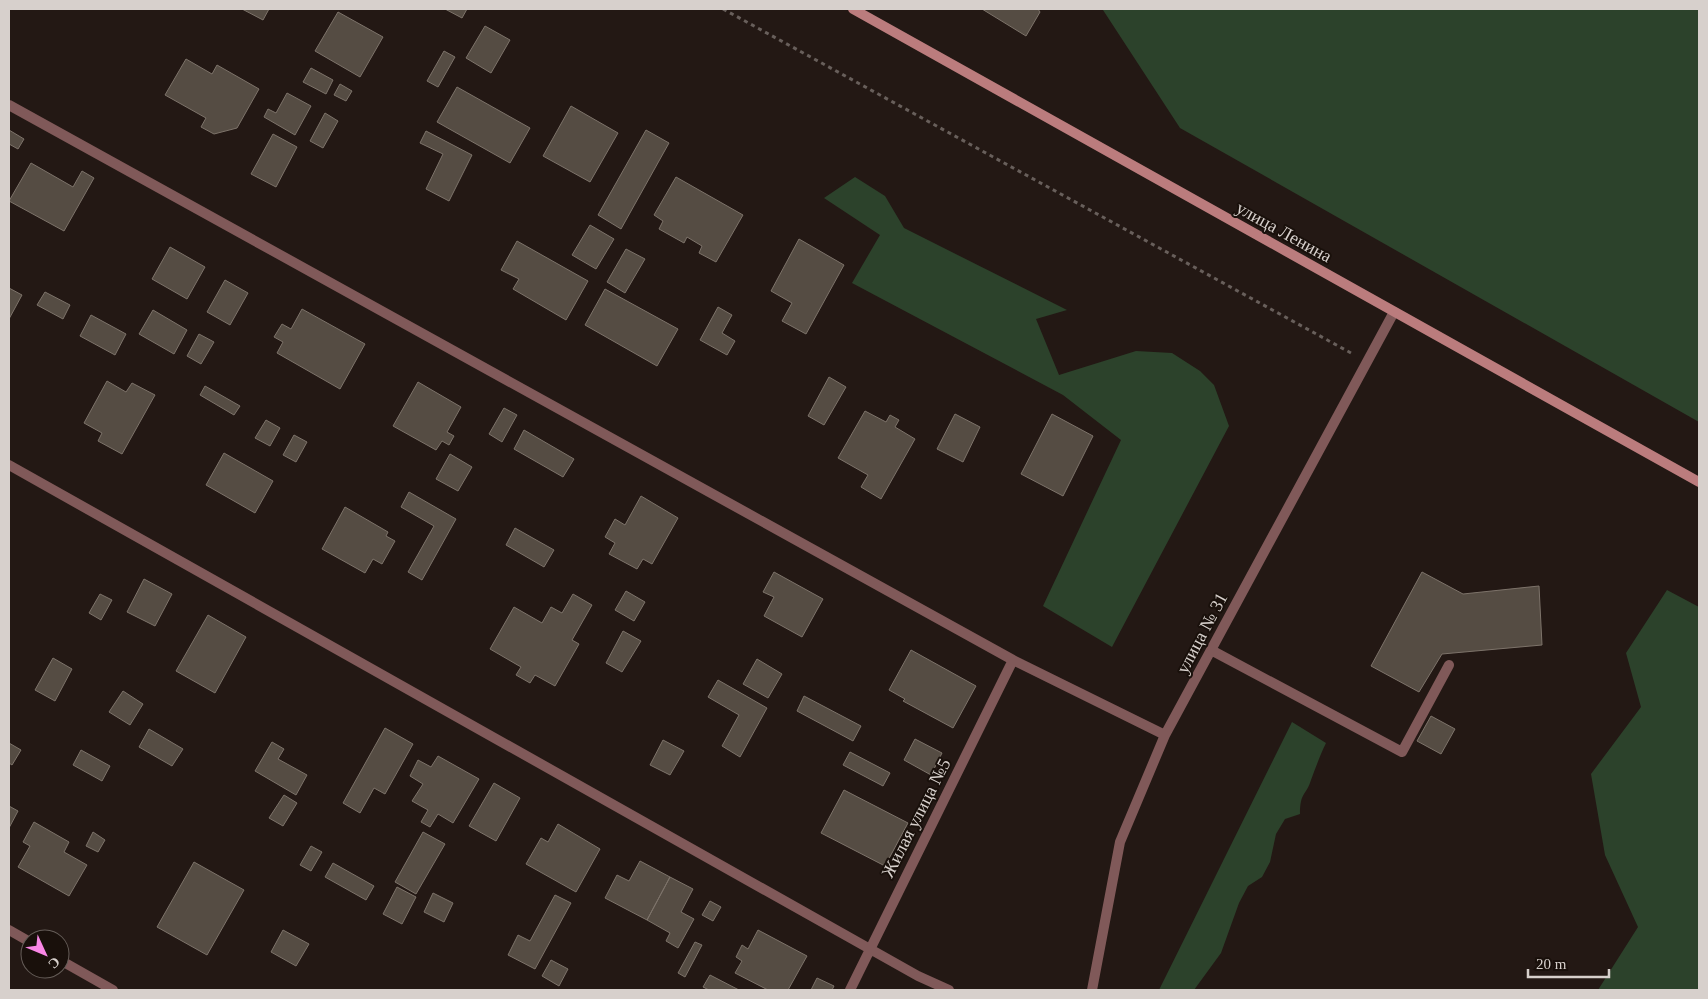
<svg xmlns="http://www.w3.org/2000/svg" width="1708" height="999" font-family="'Times New Roman',serif">
<style>
.green{fill:#2c422b}
.building{fill:#554c43;stroke:#7d736a}
.lines{fill:none;stroke-linecap:round;stroke-linejoin:round}
.path{stroke:#685f5b;stroke-width:3;stroke-dasharray:4 4;stroke-linecap:butt}
.lane{stroke:#805959;stroke-width:10}
.secondary{stroke:#bb7c7d;stroke-width:10}
.labels{text-anchor:middle;dominant-baseline:central;stroke-width:4;stroke-linejoin:round;paint-order:stroke}
.street-label{font-size:18px;fill:#d7d0cc;stroke:#19100b}
</style>
<rect width="100%" height="100%" fill="#231814"/>
<!-- green -->
<path class="green" d="M1104 9H1699V422L1180 128 1103 10Z
M855 177 885 196 904 228 1067 310 1036 319 1059 375 1136 351 1172 353 1200 371 1214 385 1229 426 1112 647 1043 606 1121 440 1063 395 852 283 880 235 824 198Z
M1667 590 1699 607V990H1598L1638 927 1605 855 1591 774 1641 707 1626 653Z
M1292 722 1326 743C1320 755 1316 767 1311 780 1306 796 1300 792 1300 814L1285 819 1276 834 1270 862 1262 877 1248 886 1239 903 1221 953 1194 990H1159Z"/>
<!-- building -->
<path class="building" d="M242 9H269L263 20Z
M445 9H467L462 18Z
M982 9H1038L1040 12 1026 36Z
M338 12 383 37 360 77 315 51Z
M485 26 510 40 491 73 466 58Z
M444 51 455 57 438 87 427 81Z
M186 59 212 74 217 65 259 89 237 128 214 134 201 127 206 118 165 95Z
M311 68 333 80 326 94 303 82Z
M340 84 352 91 346 101 334 95Z
M457 87 530 128 510 163 437 122Z
M287 93 311 106 295 135 264 117 268 109 276 113Z
M571 106 618 133 590 182 543 156Z
M325 113 338 121 323 148 310 141Z
M9 130 24 139 18 149 9 144Z
M646 130 669 143 621 229 598 215Z
M426 131 472 155 449 201 426 189 443 154 420 143Z
M273 134 297 147 276 187 251 174Z
M31 163 73 187 82 171 94 178 64 231 9 201Z
M676 177 743 215 716 262 699 253 702 246 687 237 684 243 659 229 663 221 654 215Z
M590 225 614 239 596 269 572 255Z
M799 239 844 265 806 334 782 321 792 303 771 291Z
M517 241 588 281 566 320 513 289 519 279 501 270Z
M170 247 205 267 187 299 152 279Z
M626 249 645 259 625 293 607 282Z
M225 280 248 293 230 325 207 312Z
M9 288 22 295 9 319Z
M605 289 678 329 657 366 585 325Z
M45 292 70 305 63 319 37 305Z
M718 307 732 315 722 333 735 341 727 355 700 340Z
M302 309 365 344 340 389 277 353 283 342 274 337 282 324 291 329Z
M153 310 187 330 174 354 139 334Z
M91 315 126 334 115 355 80 336Z
M199 334 214 342 201 364 187 356Z
M829 377 846 387 824 425 808 416Z
M107 381 126 392 132 383 155 395 122 454 98 441 102 433 84 423Z
M418 382 461 407 447 432 454 436 449 445 442 441 436 450 393 426Z
M205 386 240 406 234 415 200 395Z
M504 408 517 415 502 442 489 434Z
M865 411 886 422 890 415 899 420 895 427 915 439 881 499 861 487 868 475 838 458Z
M955 414 980 427 963 462 937 449Z
M1052 414 1093 436 1063 496 1021 474Z
M266 420 280 428 270 446 255 438Z
M524 430 574 459 563 477 514 449Z
M294 435 307 442 296 462 283 455Z
M224 453 273 481 255 513 206 485Z
M450 454 472 467 458 491 436 479Z
M409 492 456 519 422 580 408 572 434 526 401 507Z
M641 496 678 518 652 564 643 559 637 569 609 554 615 543 605 537 615 519 625 525Z
M345 507 388 532 386 536 395 541 382 564 373 559 365 573 322 549Z
M515 528 554 550 544 567 506 545Z
M774 572 823 599 802 637 764 616 774 597 763 592Z
M1422 572 1463 594 1539 586 1542 645 1442 654 1419 692 1371 666Z
M144 579 172 594 155 626 127 612Z
M626 591 645 602 634 621 615 610Z
M100 594 112 600 101 620 89 613Z
M573 594 592 605 572 640 579 644 555 686 535 675 530 683 516 675 521 667 490 649 514 607 542 623 551 607 562 613Z
M208 615 246 637 215 693 176 671Z
M623 631 641 641 622 672 606 663Z
M911 650 976 686 953 728 903 701 905 699 889 690Z
M53 658 72 669 55 701 35 690Z
M757 659 782 674 768 698 743 684Z
M718 680 767 708 740 757 722 746 739 715 708 697Z
M123 691 143 704 130 725 109 712Z
M804 696 861 726 853 741 797 711Z
M1431 716 1455 729 1441 754 1417 741Z
M385 728 413 744 385 794 374 788 360 813 343 803Z
M149 729 183 749 172 766 139 747Z
M915 739 942 753 931 775 904 760Z
M663 740 684 751 670 775 650 765Z
M272 742 284 749 278 759 307 775 296 795 255 771Z
M9 743 21 750 12 765 9 763Z
M81 750 110 766 102 781 73 765Z
M850 752 890 773 883 786 843 765Z
M438 756 479 779 453 823 438 814 430 827 421 822 428 810 412 801 423 784 410 776 418 760 431 767Z
M494 783 520 798 496 841 469 826Z
M844 790 908 823 885 866 821 833Z
M284 795 297 803 283 826 269 818Z
M9 806 18 811 9 828Z
M34 822 69 842 64 852 87 865 69 896 18 867 30 846 23 842Z
M558 824 600 849 576 892 526 864 541 838 548 842Z
M93 832 105 840 98 852 86 846Z
M423 832 445 844 416 894 395 882Z
M311 846 322 852 311 871 300 865Z
M640 861 670 877 647 920 605 898 617 875 629 881Z
M194 862 244 890 207 955 157 927Z
M333 863 374 886 366 900 325 877Z
M670 877 693 889 681 912 694 919 678 948 666 941 670 933 647 920Z
M397 887 416 897 402 924 383 914Z
M433 893 453 903 444 922 424 912Z
M555 895 571 903 535 969 508 955 518 935 530 941Z
M710 901 721 907 713 921 702 915Z
M283 930 309 944 296 966 271 952Z
M758 930 807 956 788 990H768L735 973 742 961 736 957 742 945 748 949Z
M695 942 702 945 685 977 678 973Z
M551 960 568 969 559 986 542 976Z
M710 975 739 990H709L703 987Z
M817 978 834 986 832 990H811Z"/>
<g class="lines">
<!-- path -->
<path class="path" d="M723 9 1351 353"/>
<!-- lane -->
<path class="lane" d="M9 105 1013 660 1165 735
M9 465 918 976 949 990
M1211 650 1402 752 1449 665
M9 930 30 942
M60 960 113 990
M850 990 1013 660
M1092 990 1120 842 1165 735 1394 312"/>
<!-- secondary -->
<path class="secondary" d="M853 9 1699 482"/>
</g>
<g class="labels">
<!-- street labels -->
<g class="street-label">
<text transform="translate(1284 232) rotate(29)">улица Ленина</text>
<text transform="translate(1202 633) rotate(-62)">улица № 31</text>
<text transform="translate(916 818) rotate(-63)">Жилая улица №5</text>
</g>
</g>
<!-- border -->
<rect width="1708" height="999" fill="none" stroke="#d7d0cc" stroke-width="20"/>
<!-- north arrow -->
<g transform="translate(45 954) rotate(134)"><circle r="24" fill="#19100b" stroke="#655d58"/>
<path d="M0-4L9 19L0 12L-9 19Z" fill="#fa87e6"/>
<text y="-8" font-size="14" font-weight="bold" text-anchor="middle" fill="#d7d0cc">С</text>
</g>
<!-- scale -->
<path d="M1528 969v8h81v-8" fill="none" stroke="#d7d0cc" stroke-width="2.5"/>
<text x="1536" y="969" font-size="15" fill="#d7d0cc" stroke="#19100b" stroke-width="4" paint-order="stroke">20 m</text>
</svg>
